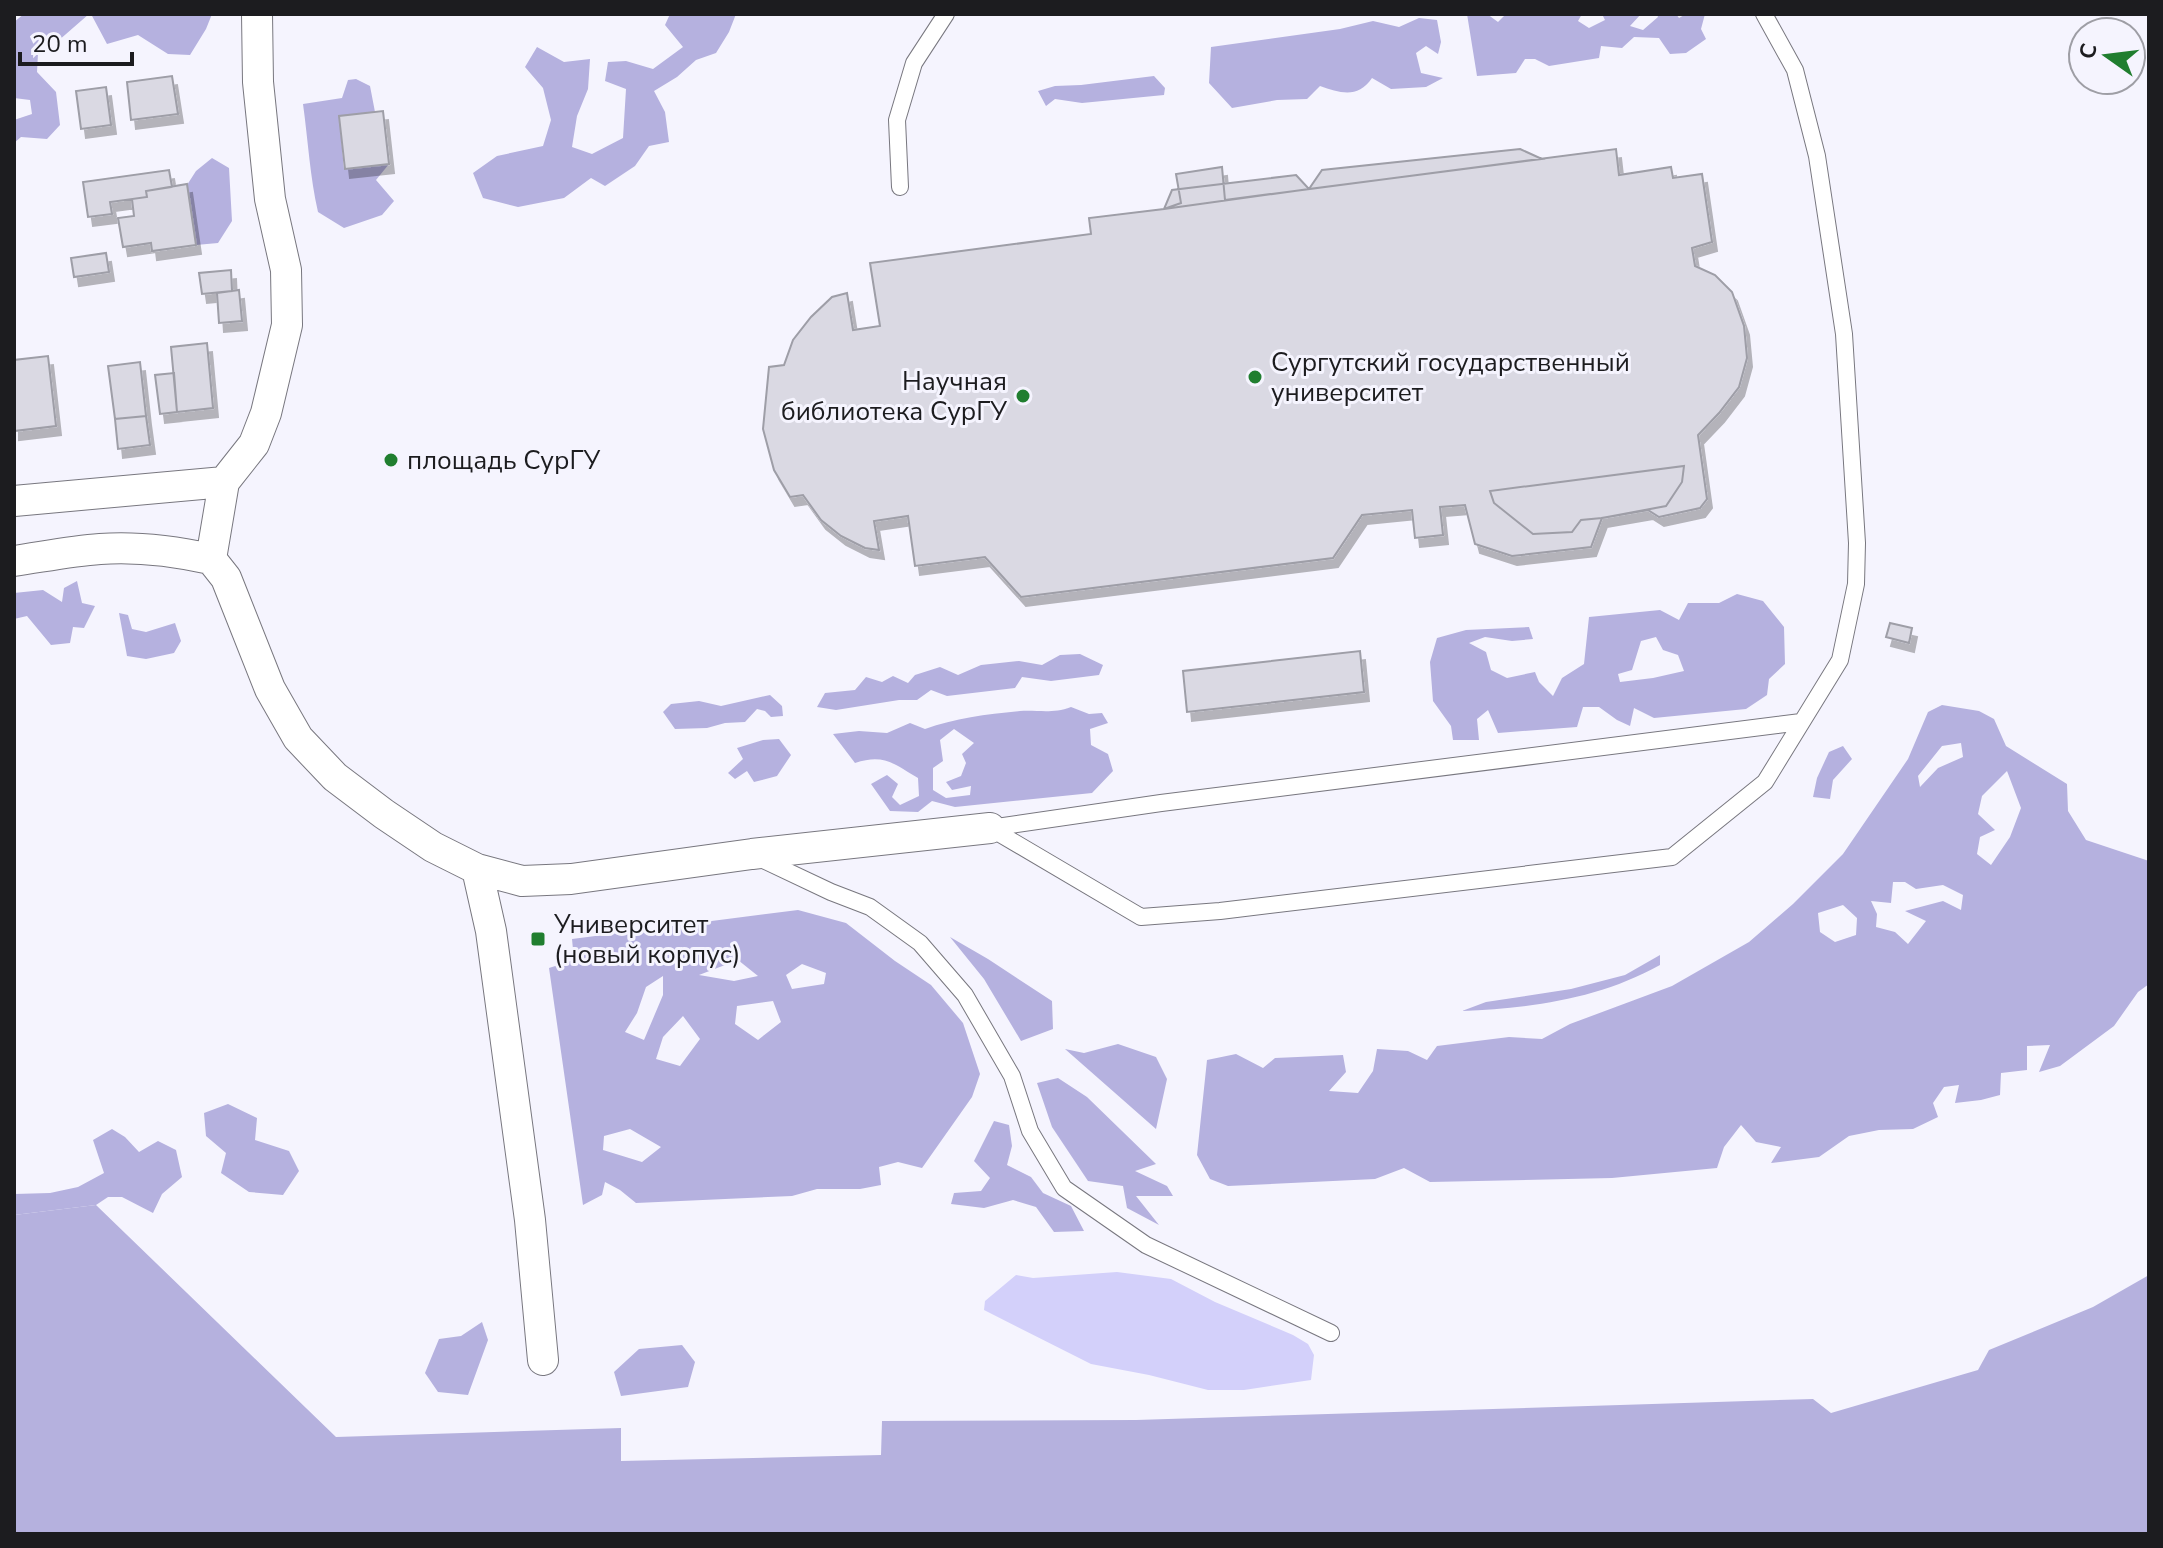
<svg xmlns="http://www.w3.org/2000/svg" width="2163" height="1548" font-family="'Nunito Sans',sans-serif">
<style>
.green{fill:#d3d0fa}
.forest{fill:#b5b1df;fill-rule:evenodd}
.water{fill:#b5b1de}
.building{fill:#dad9e3;stroke:#9e9ea7;stroke-width:2;filter:url(#shadow)}
.lines{fill:none;stroke-linecap:round;stroke-linejoin:round}
.lane-casing{stroke:#78777f;stroke-width:18}
.street-casing{stroke:#78777f;stroke-width:32}
.lane{stroke:#fff;stroke-width:16}
.street{stroke:#fff;stroke-width:30}
.poi-dot{fill:#207e2f;stroke:#f5f4fe;stroke-width:3}
.labels{text-anchor:middle;dominant-baseline:central;stroke-width:6;stroke-linejoin:round;paint-order:stroke}
.poi-label{font-size:26px;fill:#1c1c1f;stroke:#f5f4fe;text-anchor:start}
</style>
<defs>
<filter id="shadow"><feDropShadow dx="5" dy="9" stdDeviation="0" flood-color="#0004"/></filter>
</defs>
<rect width="100%" height="100%" fill="#f5f4fe"/>
<!-- green -->
<path class="green" d="M1117 1272 1171 1279 1215 1302 1293 1335 1308 1344 1314 1355 1311 1380 1244 1390H1208L1149 1375 1091 1364 984 1310 985 1301 1016 1275 1033 1278Z"/>
<!-- forest -->
<path class="forest" d="M24 14H89L58 41 39 35 37 72 56 92 60 125 47 139 21 137 14 143V120L32 114 30 100 14 98V22Z
M91 14H212L206 29 190 55 168 54 138 35 107 44Z
M670 14H736L729 32 716 53 696 60 677 77 654 91 665 112 669 142 649 146 635 166 605 186 591 178 564 198 518 207 483 198 473 173 497 156 543 146 551 120 543 88 525 67 537 47 564 62 590 59 588 89 577 116 572 147 592 154 623 138 626 89 605 81 608 62 626 61 653 69 683 47 665 25Z
M1467 14H1487L1498 22 1506 14H1582L1578 21 1589 28 1605 20 1602 14H1641L1630 26 1643 30 1658 17 1657 14H1676L1679 18 1686 14H1705L1701 29 1706 39 1686 53 1670 54 1659 38 1634 37 1622 48 1601 46 1599 58 1549 66 1535 59H1525L1516 73 1477 76Z
M1419 18 1437 20 1441 42 1438 54 1426 46 1416 53 1421 73 1443 78 1426 87 1391 89 1372 78C1358 99 1340 93 1320 86L1307 99 1277 100 1232 108 1209 83 1211 47 1340 29 1373 21 1399 27Z
M1154 76 1165 88 1164 95 1082 103 1055 99 1046 106 1038 91 1055 86 1081 85Z
M356 79 370 86 375 112 339 116 344 169 389 164 376 180 394 201 382 215 344 228 318 212C310 177 308 140 303 104L342 98 348 80Z
M212 158 229 168 232 221 218 243 196 245 187 185 196 171Z
M77 581 82 603 95 606 84 628 73 627 70 643 51 645 27 616 14 619V593L43 590 62 602 64 588Z
M1737 594 1763 601 1784 627 1785 664 1769 679 1767 695 1746 709 1654 718 1634 708 1630 726 1617 720 1599 707H1583L1577 727 1498 733 1488 710 1477 719 1479 740H1453L1451 726 1433 701 1430 662 1437 638 1466 630 1529 627 1533 639 1512 641 1485 637 1469 643 1486 652 1491 670 1507 678 1535 672 1539 682 1553 696 1562 678 1584 664 1589 617 1660 610 1679 620 1688 603H1719ZM1656 637 1663 650 1678 655 1684 671 1653 678 1620 682 1618 674 1632 670 1641 641Z
M119 613 128 615 132 629 146 632 175 623 181 641 174 653 146 659 127 656Z
M1080 654 1103 665 1099 675 1051 681 1022 677 1015 688 947 696 931 690 917 700H899L836 710 817 707 825 693 855 690 866 677 882 682 893 676 908 683 915 675 940 667 958 675 981 665 1019 661 1042 665 1060 655Z
M770 695 782 706 783 716 771 717 765 711 757 709 745 722 725 723 707 728 675 729 663 712 671 704 699 701 721 706Z
M1942 705 1979 711 1994 719 2006 746 2067 784 2068 811 2086 840 2149 861V984L2138 992 2114 1026 2060 1066 2039 1072 2050 1045 2027 1046V1070L2001 1073 2000 1095 1981 1100 1955 1103 1959 1085 1944 1087 1933 1103 1938 1117 1913 1129 1879 1130 1849 1136 1819 1157 1771 1163 1781 1147 1756 1142 1741 1125 1724 1147 1717 1168 1612 1178 1430 1182 1404 1168 1375 1179 1228 1186 1210 1179 1197 1155 1207 1060 1236 1054 1263 1068 1275 1058 1343 1055 1346 1072 1329 1091 1358 1093 1373 1071 1377 1049 1408 1051 1427 1060 1437 1046 1509 1037 1542 1039 1570 1024 1672 986 1749 942 1793 904 1843 854 1908 759 1928 712ZM1961 743 1963 757 1938 768 1920 787 1918 776 1942 746ZM2007 771 2021 808 2010 837 1991 865 1977 854 1980 837 1995 830 1978 814 1982 796ZM1893 882H1905L1916 889 1943 885 1963 895 1961 910 1943 901 1905 911 1926 921 1908 944 1895 932 1876 927 1877 914 1871 901 1891 903ZM1843 905 1857 918 1856 935 1835 942 1820 932 1818 913Z
M1071 707 1089 714 1102 713 1108 723 1090 729 1091 745 1108 754 1113 771 1092 793 955 807 932 801 918 812 890 811 871 784 887 775 898 784 892 797 900 805 919 796 918 778C894 764 884 753 855 763L833 734 859 731 887 733 910 723 925 729C955 718 988 714 1020 711 1040 710 1052 714 1071 707ZM954 729 974 743 962 754 966 763 961 776 946 782 952 790 971 786 970 795 946 798 933 790V768L943 761 940 740Z
M779 739 791 755 777 776 754 782 747 771 735 779 728 773 743 759 737 748 763 740Z
M1843 746 1852 759 1833 780 1830 799 1813 797 1817 778 1829 752Z
M798 910 846 923 895 961 931 985 963 1023 980 1074 972 1097 922 1168 898 1162 879 1167 881 1185 860 1189H817L792 1196 636 1203 620 1190 605 1182 602 1195 583 1205 549 968 574 960 572 939ZM738 960 758 976 734 981 699 975ZM802 964 826 973 824 984 792 989 786 975ZM663 976V995L644 1040 625 1032 637 1013 646 987ZM773 1001 781 1022 758 1040 735 1024 737 1006ZM683 1016 700 1039 680 1066 656 1059 663 1037ZM630 1129 661 1147 642 1162 603 1150 604 1136Z
M950 937 988 959 1052 1001 1053 1029 1021 1041 984 979Z
M1660 955V965C1599 999 1531 1008 1462 1011L1486 1002 1571 989 1625 975Z
M1118 1044 1156 1057 1167 1079 1156 1129 1065 1049 1084 1053Z
M1058 1078 1087 1097 1156 1164 1135 1171 1167 1186 1173 1196H1136L1159 1225 1127 1208 1123 1186 1088 1181 1052 1127 1037 1083Z
M228 1104 257 1118 255 1140 289 1151 299 1171 283 1195 249 1192 221 1173 226 1153 206 1136 204 1113Z
M994 1121 1009 1125 1012 1146 1007 1165 1031 1177 1043 1193 1071 1206 1084 1231 1054 1232 1036 1207 1013 1200 984 1208 951 1204 954 1193 981 1191 990 1178 974 1161Z
M112 1129 125 1137 139 1152 158 1141 176 1150 182 1177 162 1194 153 1213 122 1197H108L96 1205 14 1215V1194L50 1193 78 1187 104 1173 93 1140Z
M482 1322 488 1340 468 1395 438 1392 425 1373 439 1339 461 1336Z
M682 1345 695 1362 688 1387 621 1396 614 1372 639 1349Z"/>
<!-- water -->
<path class="water" d="M96 1205 336 1437 621 1428V1461L881 1455 882 1421 1136 1420 1813 1399 1831 1413 1978 1370 1989 1350 2093 1307 2149 1275V1534H14V1215Z"/>
<!-- building -->
<path class="building" d="M172 76 178 114 131 120 127 82Z
M106 87 111 125 81 129 76 91Z
M383 111 389 164 345 169 339 116Z
M1520 149 1542 159 1309 189 1322 170Z
M1616 149 1619 175 1671 167 1673 178 1702 174 1712 242 1692 248 1695 266 1715 275 1732 292 1744 326 1747 358 1739 387 1719 413 1698 435 1707 499 1700 508 1659 517 1648 510 1602 518 1591 547 1512 556 1475 544 1465 505 1440 507 1443 535 1415 538 1412 510 1362 515 1333 558 1021 597 985 557 915 566 908 516 874 521 879 550 865 548 841 536 821 520 803 495 790 497 774 470 763 429 769 367 784 365 793 340 811 317 832 297 847 293 853 330 880 326 870 263 1091 234 1089 218 1164 209 1181 203 1176 174 1222 167 1225 200Z
M169 170 172 187 146 191 147 197 110 202 112 214 88 217 83 182Z
M1296 175 1309 189 1164 209 1172 190Z
M187 184 196 245 152 251 151 243 123 247 118 218 134 216 132 199 147 197 146 191Z
M106 253 109 272 74 277 71 258Z
M231 270 232 291 202 294 199 273Z
M239 290 242 321 219 323 217 293Z
M207 343 213 408 177 412 171 347Z
M48 356 56 426 14 431V360Z
M140 362 146 416 115 419 108 366Z
M174 373 177 412 160 414 155 375Z
M146 416 150 445 118 449 115 419Z
M1684 466 1682 482 1666 506 1602 518 1581 520 1572 532 1533 534 1494 503 1490 491Z
M1890 623 1912 628 1909 643 1886 637Z
M1360 651 1364 692 1187 712 1183 671Z"/>
<g class="lines">
<!-- lane casing -->
<g class="lane-casing">
<path id="lane" d="M900 187 897 120 914 63 946 14
M990 828 1141 917 1220 911 1672 857 1765 782 1840 660 1856 584 1857 543 1844 334 1817 156 1795 70 1764 14
M990 828 1161 803 1801 722
M757 857 831 892 870 907 920 943 965 995 1012 1076 1030 1131 1064 1188 1146 1245 1331 1333"/>
</g>
<!-- street casing -->
<g class="street-casing">
<path id="street" d="M14 501 224 482
M211 559 226 578 270 689 298 738 335 777 384 814 433 847 477 869 522 881 571 879 752 854 990 828
M211 559 224 482 254 444 266 413 287 325 286 270 270 199 258 82 257 14
M14 561C42 557 71 551 100 549 138 546 174 551 211 559
M477 869 491 931 530 1220 543 1360"/>
</g>
<!-- lane -->
<use href="#lane" class="lane"/>
<!-- street -->
<use href="#street" class="street"/>
</g>
<!-- markers -->
<g class="poi-dot">
<circle cx="1255" cy="377" r="8"/>
<circle cx="1023" cy="396" r="8"/>
<circle cx="391" cy="460" r="8"/>
<rect x="530" y="931" width="16" height="16" rx="4"/>
</g>
<g class="labels">
<!-- poi labels -->
<g class="poi-label">
<text x="1271" y="362">Сургутский государственный<tspan x="1271" dy="30">университет</tspan></text>
<text x="1007" y="381" text-anchor="end">Научная<tspan x="1007" dy="30">библиотека СурГУ</tspan></text>
<text x="407" y="460">площадь СурГУ</text>
<text x="554" y="924">Университет<tspan x="554" dy="30">(новый корпус)</tspan></text>
</g>
</g>
<!-- border -->
<rect width="2163" height="1548" fill="none" stroke="#1c1c1f" stroke-width="32"/>
<!-- north arrow -->
<g transform="translate(2107 56) rotate(284)"><circle r="38" fill="#f5f4fe" stroke="#9e9ea5" stroke-width="2"/>
<path d="M0-6L14 30L0 20L-14 30Z" fill="#207e2f"/>
<text y="-12" font-size="22" font-weight="bold" text-anchor="middle" fill="#1c1c1f">С</text>
</g>
<!-- scale -->
<path d="M20 52v12h112v-12" fill="none" stroke="#1c1c1f" stroke-width="4"/>
<text x="32" y="52" font-size="24" fill="#1c1c1f" stroke="#f5f4fe" stroke-width="6" paint-order="stroke">20 m</text>
</svg>
